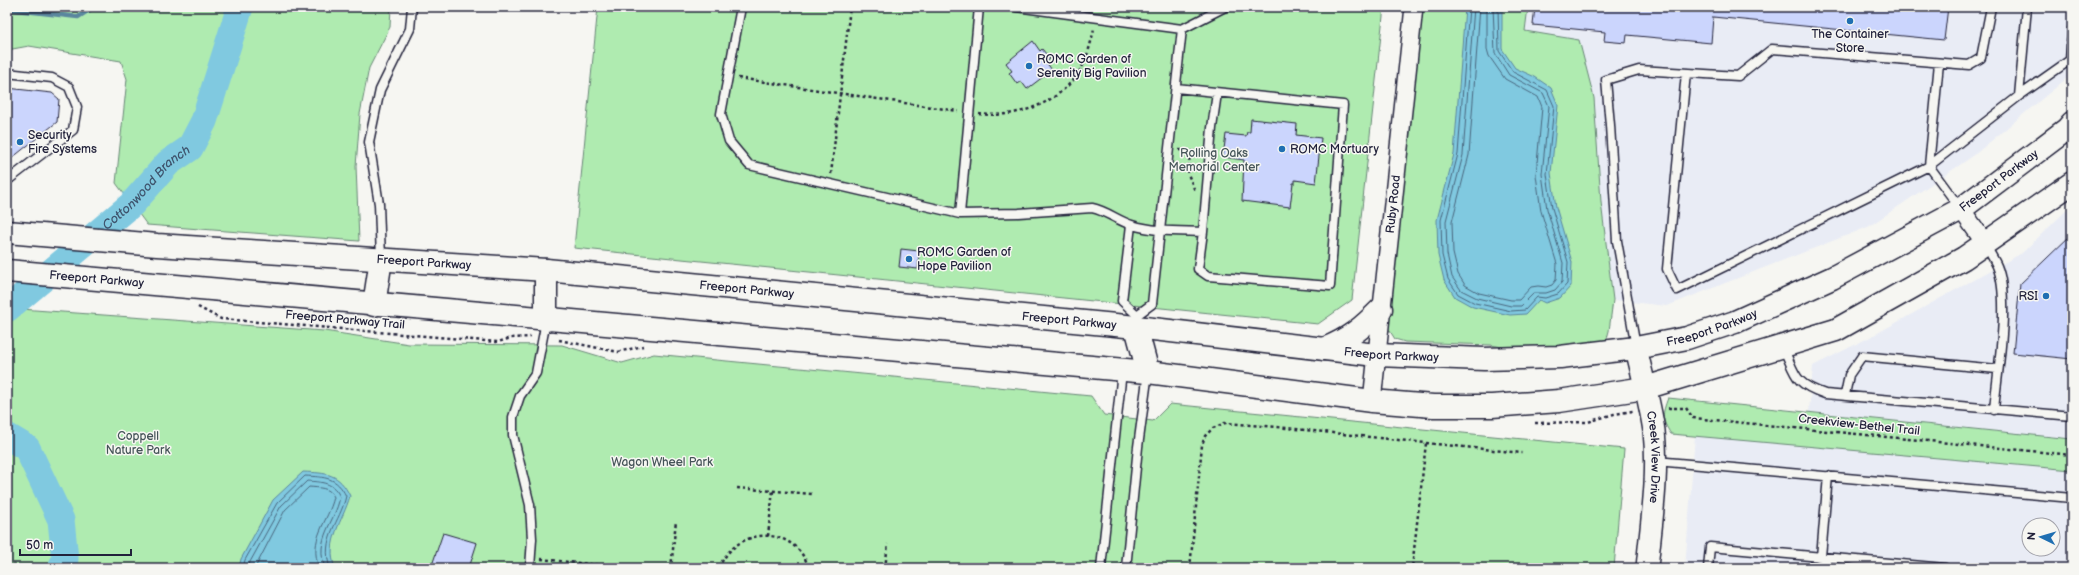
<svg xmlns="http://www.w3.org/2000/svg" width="2079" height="575" font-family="'Balsamiq Sans',sans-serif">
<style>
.built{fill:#e9ecf5;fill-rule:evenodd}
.green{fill:#afebb0;stroke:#688676}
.water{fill:#80c9e0;stroke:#5a869e}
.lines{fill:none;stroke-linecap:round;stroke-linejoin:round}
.shore{stroke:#48657d;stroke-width:1}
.stream{stroke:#5a869e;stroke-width:4.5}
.river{stroke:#80c9e0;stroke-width:27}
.building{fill:#cbd5fd;stroke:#22223b}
.service-casing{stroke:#22223b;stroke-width:11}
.minor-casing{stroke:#22223b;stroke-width:20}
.tertiary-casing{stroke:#22223b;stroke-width:24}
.secondary-casing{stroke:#22223b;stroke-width:25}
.path{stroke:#22223b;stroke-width:2.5;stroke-dasharray:3 3;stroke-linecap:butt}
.service{stroke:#f6f6f2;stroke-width:8}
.minor{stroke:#f6f6f2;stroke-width:17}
.tertiary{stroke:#f6f6f2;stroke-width:21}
.secondary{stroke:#f6f6f2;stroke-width:22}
.poi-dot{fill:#1f6fb2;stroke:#f6f6f2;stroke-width:1.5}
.labels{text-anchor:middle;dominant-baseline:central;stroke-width:3;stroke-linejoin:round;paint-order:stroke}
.poi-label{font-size:12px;fill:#22223b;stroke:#f6f6f2;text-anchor:start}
.park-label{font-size:12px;fill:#455458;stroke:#f6f6f2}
.street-label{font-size:12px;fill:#22223b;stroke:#f6f6f2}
.water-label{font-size:13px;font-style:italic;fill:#3e546d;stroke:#f6f6f2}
</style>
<rect width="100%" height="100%" fill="#f6f6f2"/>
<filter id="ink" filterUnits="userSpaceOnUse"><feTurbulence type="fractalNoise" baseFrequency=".025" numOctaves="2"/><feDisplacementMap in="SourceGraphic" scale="8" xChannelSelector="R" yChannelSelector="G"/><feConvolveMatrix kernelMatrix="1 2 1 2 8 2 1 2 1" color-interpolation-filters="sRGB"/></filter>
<g filter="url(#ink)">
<!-- built -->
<path class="built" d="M1528 7H2072V74L1973 156 1868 227 1667 306 1613 300 1601 202 1525 31Z
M2072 205V439L1809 412 1813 366 1874 335 2022 253Z
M1695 435 2072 470V568H1685ZM2029 525H2053V549H2029Z"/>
<!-- green -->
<path class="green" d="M7 7H391L390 27 369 68 360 114 356 166 359 241 147 225 116 183 127 79 121 61 29 46 7 50Z
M598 7H1384L1352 300 1318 324 574 248Z
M1423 7H1528L1525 31 1579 40 1594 98 1601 202 1613 300 1609 331 1606 342 1519 350 1491 345 1405 342 1395 339 1388 328 1390 283Z
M7 308 324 331 409 344 562 345 622 363 654 354 1091 396 1104 415 1153 421 1170 404 1624 449 1614 568H7Z
M1668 398 2072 439V470L1671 434C1661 419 1662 414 1668 398Z"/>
<!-- water -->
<path class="water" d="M1465 7H1502V49L1515 68 1535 77 1551 88 1558 105 1551 173 1556 207 1572 262 1571 286 1560 298 1545 303 1539 300 1526 314 1510 315 1473 307 1455 297 1444 280 1438 255 1437 220 1454 154Z
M303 472C327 473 339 473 350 496 343 521 325 541 335 568H239L241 559 273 500Z"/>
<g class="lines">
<!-- shore -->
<path class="shore" d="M1469 7 1458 154 1441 220 1442 255 1448 279 1458 294 1475 303 1511 311 1525 310 1537 297 1545 298 1558 294 1567 284 1568 262 1552 208 1547 174 1554 106 1547 90 1513 72 1499 51 1498 7
M1474 7 1463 155 1446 221 1447 254 1452 277 1461 290 1477 298 1511 306H1521L1534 293H1546L1555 290 1562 282 1563 263 1547 209 1542 174 1549 106 1543 93 1509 75 1495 53 1493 7
M1480 7 1469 155 1452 222 1453 253 1458 274 1465 285 1479 293 1511 300H1519L1531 287 1538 286 1546 287 1552 285 1556 280 1557 264 1541 211 1536 175 1542 107 1538 97 1505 79 1489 56 1487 49V7
M243 568 245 560 277 503 305 476C325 477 337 477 346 496 340 523 320 538 330 568
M248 568 250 562 281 506 307 481C321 482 334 482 340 497 335 523 314 538 325 568
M255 568 285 510 309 487C319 488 330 487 334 497 328 523 308 538 319 568"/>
<!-- stream -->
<path class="stream" d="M7 9 78 17 94 7"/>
<!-- river -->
<g class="river">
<path id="s1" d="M7 309 132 204 168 163 190 148 204 121 240 7"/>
<path d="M7 436 27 448 61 520 65 559 61 568"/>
</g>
</g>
<!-- building -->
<path class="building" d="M1535 7H1948L1944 40 1713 17 1711 43 1627 35 1626 43 1604 41 1605 32 1533 25Z
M1033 41 1040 51 1042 49 1050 59 1046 62 1052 70 1027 89 1021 81 1017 84 1009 73 1012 71 1006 63Z
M7 88 52 93 59 99 57 122 7 162Z
M1251 119 1297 124 1296 135 1321 138 1316 183 1295 180V183H1293L1290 207 1242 201 1244 160 1223 157 1226 134 1246 136 1247 132H1250Z
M2072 234V359L2013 353 2020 284Z
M901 249 919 251 918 269 899 267Z
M443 533 477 543 469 568H431Z"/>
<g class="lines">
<!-- service casing -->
<g class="service-casing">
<path id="service" d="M741 7 721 114 729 141 749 165 960 214 1019 213 1092 208C1107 211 1118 221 1132 225 1155 232 1180 231 1203 232L1198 269 1208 276 1330 286 1343 105 1176 88
M1016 7 1182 29 1152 304 1137 315 1136 326
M1182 29 1225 7
M7 73 52 78 69 87 77 107 73 130 7 181
M1686 73 1667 269 1677 290 1929 166 1960 208
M2019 96 2027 7
M1929 166 2019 96 2070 60 2072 30
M1929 166 1939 63
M960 214 979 7
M1131 225 1122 301 1137 315
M1203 232 1212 128 1217 93
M1986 245C1989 252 1994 259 1997 266 2011 300 1997 373 1994 410
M381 259 379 204 369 142 380 90 410 29 412 7
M1636 347 1617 241 1610 125 1606 80 1639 70 1738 76 1772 49 1969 65 1981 58 1991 7
M1783 347C1796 375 1793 383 1825 394L2072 416
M1845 395 1849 375 1862 356 1997 369
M1656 461 2072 498
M530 568 532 539 530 505 513 435V417L520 396 536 373 546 321
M1101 568 1122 371
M1126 568 1138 447 1148 372
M1708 568 1710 547 1945 568
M1820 568 1828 476"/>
</g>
<!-- minor casing -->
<g class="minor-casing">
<g id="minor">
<path d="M1961 209 1985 243"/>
<path id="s2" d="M1372 401 1414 7"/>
</g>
</g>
<!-- tertiary casing -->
<g class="tertiary-casing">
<g id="tertiary">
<path id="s3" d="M1636 348C1642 375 1650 403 1654 431 1659 477 1651 523 1647 568"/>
</g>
</g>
<!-- secondary casing -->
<g class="secondary-casing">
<g id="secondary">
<path id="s4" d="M7 232 157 245 546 270 1136 327 1376 355 1484 359 1560 357 1636 348 1687 338 1735 322 1832 278 1961 209 2067 129 2072 123"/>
<path d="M546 270V320"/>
<path id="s5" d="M7 271 1148 372 1372 401 1433 406H1492L1559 401 1645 388 1836 330 1964 258 2072 183"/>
<path d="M374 305 381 259"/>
<path d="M1136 327 1148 372"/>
<path d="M1324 349C1349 339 1362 328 1381 309"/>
</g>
</g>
<!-- path -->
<path class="path" d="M738 78 958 111
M979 114C1020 119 1067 101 1085 61 1089 50 1092 39 1094 28
M1179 150 1199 152
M1190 152 1188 174 1195 191
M831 174 850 7
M198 307 221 319 498 342 511 338 531 337
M559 340 618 352 643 346
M1668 408H1686L1693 418 2072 455
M1535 423 1588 422 1614 414 1633 411
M1426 443 1522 453
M737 488 812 494
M768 536 773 490
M541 559 625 568
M671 568 676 521
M719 568C736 526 794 524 809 568
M885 568 888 544
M1190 568 1202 445 1205 436 1213 428 1225 423 1277 427 1426 443 1412 568"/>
<!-- service -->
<use href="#service" class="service"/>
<!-- minor -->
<use href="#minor" class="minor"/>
<!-- tertiary -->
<use href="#tertiary" class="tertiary"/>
<!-- secondary -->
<use href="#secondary" class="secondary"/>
</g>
</g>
<!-- markers -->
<g class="poi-dot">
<circle cx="1850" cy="21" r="4"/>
<circle cx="1029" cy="66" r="4"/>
<circle cx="20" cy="142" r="4"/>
<circle cx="1282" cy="149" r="4"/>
<circle cx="909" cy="259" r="4"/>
<circle cx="2046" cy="296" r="4"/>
</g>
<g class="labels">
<!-- poi labels -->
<g class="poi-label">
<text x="1850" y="34" text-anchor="middle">The Container<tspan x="1850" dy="14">Store</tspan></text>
<text x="1037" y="59">ROMC Garden of<tspan x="1037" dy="14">Serenity Big Pavilion</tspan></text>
<text x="28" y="135">Security<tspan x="28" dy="14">Fire Systems</tspan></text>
<text x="1290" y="149">ROMC Mortuary</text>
<text x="917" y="252">ROMC Garden of<tspan x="917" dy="14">Hope Pavilion</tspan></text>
<text x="2038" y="296" text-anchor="end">RSI</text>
</g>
<!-- park labels -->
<g class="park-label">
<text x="1214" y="153">Rolling Oaks<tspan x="1214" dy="14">Memorial Center</tspan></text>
<text x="138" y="436">Coppell<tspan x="138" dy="14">Nature Park</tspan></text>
<text x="662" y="462">Wagon Wheel Park</text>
</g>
<!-- street labels -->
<g class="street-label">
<text stroke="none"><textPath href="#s4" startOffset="2038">Freeport Parkway</textPath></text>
<text stroke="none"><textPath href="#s2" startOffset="198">Ruby Road</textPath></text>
<text stroke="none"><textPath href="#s4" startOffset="418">Freeport Parkway</textPath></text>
<text stroke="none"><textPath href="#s5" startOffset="90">Freeport Parkway</textPath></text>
<text stroke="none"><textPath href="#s4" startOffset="742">Freeport Parkway</textPath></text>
<text transform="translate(345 320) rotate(5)">Freeport Parkway Trail</text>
<text stroke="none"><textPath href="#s4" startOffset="1066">Freeport Parkway</textPath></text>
<text stroke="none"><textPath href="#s4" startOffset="1714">Freeport Parkway</textPath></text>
<text stroke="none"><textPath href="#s4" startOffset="1390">Freeport Parkway</textPath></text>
<text transform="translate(1859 425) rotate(6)">Creekview-Bethel Trail</text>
<text stroke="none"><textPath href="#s3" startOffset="111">Creek View Drive</textPath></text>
</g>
<!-- water labels -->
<g class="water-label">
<text stroke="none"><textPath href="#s1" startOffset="185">Cottonwood Branch</textPath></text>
</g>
</g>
<!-- margin -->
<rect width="2079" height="575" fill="none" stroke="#f6f6f2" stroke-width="24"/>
<rect x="12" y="12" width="2055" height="551" fill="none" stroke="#22223b" stroke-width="1.5" filter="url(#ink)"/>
<!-- north arrow -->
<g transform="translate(2041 537) rotate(275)"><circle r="19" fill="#f6f6f2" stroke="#a1a1a9"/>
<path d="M0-3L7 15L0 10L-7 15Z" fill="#1f6fb2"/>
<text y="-6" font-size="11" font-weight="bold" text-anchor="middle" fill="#22223b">N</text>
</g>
<!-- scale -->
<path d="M20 549v6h111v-6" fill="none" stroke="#22223b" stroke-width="2"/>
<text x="26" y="549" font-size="12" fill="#22223b" stroke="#f6f6f2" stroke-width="3" paint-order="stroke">50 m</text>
</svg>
